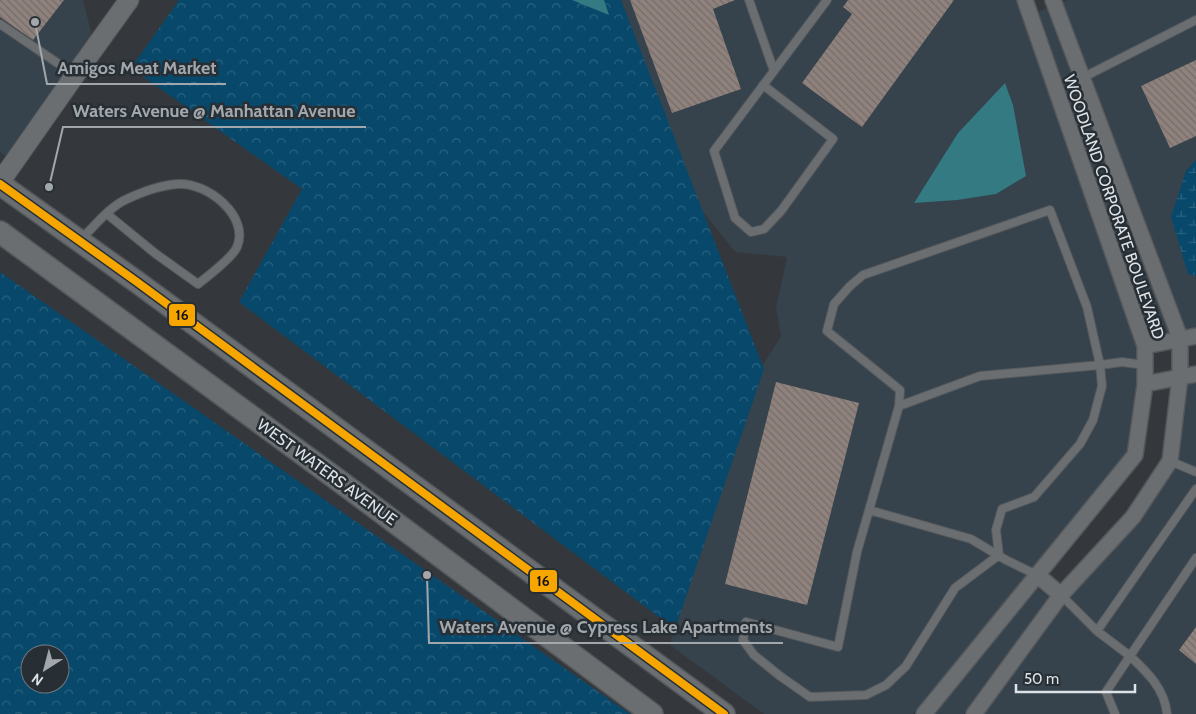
<svg xmlns="http://www.w3.org/2000/svg" width="1196" height="714" font-family="Cabin,sans-serif">
<style>
.built{fill:#36424c}
.wetland{fill:url(#wetland-marsh)}
.park{fill:url(#park-crowns);fill-rule:evenodd}
.water{fill:#337a83}
.building{fill:url(#building-back-hatch)}
.lines{fill:none;stroke-linecap:round;stroke-linejoin:round}
.service-casing{stroke:#53575a;stroke-width:10}
.minor-casing{stroke:#53575a;stroke-width:18}
.tertiary-casing{stroke:#53575a;stroke-width:21}
.secondary-casing{stroke:#53575a;stroke-width:24}
.service{stroke:#6a6e71;stroke-width:8}
.minor{stroke:#6a6e71;stroke-width:15}
.tertiary{stroke:#6a6e71;stroke-width:19}
.secondary{stroke:#6a6e71;stroke-width:21}
.bus-1-casing{stroke:#272f35;stroke-width:11}
.bus-1{stroke:#f7a600;stroke-width:8}
.labels{text-anchor:middle;dominant-baseline:central;stroke-width:5;stroke-linejoin:round;paint-order:stroke}
.street-label{font-size:16px;fill:#dee3e7;stroke:#272f35}
.leader{fill:none;stroke:#a2a7ab;stroke-width:2}
.callout-dot{fill:#a2a7ab;stroke:#272f35;stroke-width:2}
.callout-label{font-size:18px;text-anchor:middle;font-weight:bold;fill:#a2a7ab;stroke:#272f35;stroke-width:5;stroke-linejoin:round;paint-order:stroke}
.line-badge{stroke:#272f35;stroke-width:2}
.pale-badge-label{font-size:14px;text-anchor:middle;font-weight:bold;fill:#111}
</style>
<defs>
<pattern id="wetland-marsh" width="20" height="14" patternUnits="userSpaceOnUse" patternTransform="scale(1.25)"><rect width="20" height="14" fill="#07486b"/><path d="M1 5h8M5 5V1M11 12h8M15 12V8" fill="none" stroke="#2b6280"/></pattern>
<pattern id="park-crowns" width="20" height="18" patternUnits="userSpaceOnUse" patternTransform="scale(1.25)"><rect width="20" height="18" fill="#07486b"/><path d="M2 6a3 3 0 1 1 6 0M12 15a3 3 0 1 1 6 0" fill="none" stroke="#2b6280"/></pattern>
<pattern id="building-back-hatch" width="6" height="6" patternUnits="userSpaceOnUse" patternTransform="scale(1.25)"><rect width="6" height="6" fill="#8f827d"/><path d="M-1 5l2 2M0 0l6 6M5-1l2 2" fill="none" stroke="#746c69"/></pattern>
</defs>
<rect width="100%" height="100%" fill="#34383c"/>
<!-- built -->
<path class="built" d="M0 0H83L92 36 59 80 7 157 0 152Z
M616 0H1016L1137 348 1136 384 1127 452 913 714H764L670 645 716 470 743 397 781 336 776 308 787 257 735 252 697 204Z
M1068 0H1196V160L1186 171 1188 274 1196 276V327L1186 329 1063 2Z
M1047 8 1168 332 1151 336 1038 12Z
M1196 383V714H984L1067 601 1138 523 1177 465 1188 384Z
M1037 588 1049 598 964 714H934Z"/>
<!-- wetland -->
<path class="wetland" d="M1196 160V276L1188 274 1171 217 1186 171Z"/>
<!-- park -->
<path class="park" d="M179 0H621L764 369 675 629 239 302 302 189 131 68Z
M0 272 630 714H0ZM30 654H60V684H30Z"/>
<!-- water -->
<path class="water" d="M572 0H604L609 15Z
M1005 83 1013 105 1026 176 996 194 957 200 914 203 958 133Z"/>
<!-- building -->
<path class="building" d="M0 0H64L33 40 0 17Z
M630 0H735L713 9 741 89 672 113Z
M848 0H954L862 127 802 83 852 14 843 7Z
M1196 60V136L1170 148 1141 86Z
M776 382 859 403 807 605 725 584Z
M1196 627V664L1179 650Z"/>
<g class="lines">
<!-- service casing -->
<g class="service-casing">
<path id="service" d="M749 0 774 71
M0 24 75 75
M1082 78 1196 20
M763 85 833 139 781 211 764 229 751 232 735 218 714 151 827 0
M81 239C95 226 109 207 127 199 142 192 162 185 178 184 207 182 250 216 237 247 233 257 207 277 198 284L156 254 107 214
M899 406 980 376 1100 365 1102 386 1093 420 1080 444 1034 497 1002 509 996 530 999 555 955 588 906 666 886 685 866 695 810 697 780 676 754 655 743 640 746 622 838 647 857 552 899 406 900 390 827 331 834 304 850 286 863 275 1050 210 1087 307 1100 365 1122 362 1145 365
M1170 461 1196 472
M869 510 971 539 1006 560 1037 575
M1061 595 1097 631 1130 656 1106 692 1115 714
M1097 631 1196 489
M1167 714C1165 689 1147 672 1130 656L1196 558"/>
</g>
<!-- minor casing -->
<g class="minor-casing">
<path id="minor" d="M1145 346 1196 336
M1145 384 1196 374
M1037 575 1061 595
M924 714 1135 455 1145 384V346L1025 0
M974 714 1061 595 1133 517 1170 461 1180 377V338L1053 0"/>
</g>
<!-- tertiary casing -->
<g class="tertiary-casing">
<path id="tertiary" d="M0 182 75 75 129 0"/>
</g>
<!-- secondary casing -->
<g class="secondary-casing">
<path id="secondary" d="M0 184 137 282 724 714
M0 232 338 480 652 714"/>
</g>
<!-- service -->
<use href="#service" class="service"/>
<!-- minor -->
<use href="#minor" class="minor"/>
<!-- tertiary -->
<use href="#tertiary" class="tertiary"/>
<!-- secondary -->
<use href="#secondary" class="secondary"/>
<!-- bus-1 casing -->
<g class="bus-1-casing">
<path id="bus-1" d="M0 184 137 282 724 714"/>
</g>
<!-- bus-1 -->
<use href="#bus-1" class="bus-1"/>
</g>
<g class="labels">
<!-- street labels -->
<g class="street-label">
<text transform="translate(1114 207) rotate(71)">WOODLAND CORPORATE BOULEVARD</text>
<text transform="translate(327 472) rotate(36)">WEST WATERS AVENUE</text>
</g>
</g>
<!-- callouts -->
<path class="leader" d="M35 22L47 84H226M49 187L63 127H366M427 575L429 643H783"/>
<g class="callout-dot">
<circle cx="35" cy="22" r="5"/>
<circle cx="49" cy="187" r="5"/>
<circle cx="427" cy="575" r="5"/>
</g>
<g class="callout-label">
<text x="137" y="74">Amigos Meat Market</text>
<text x="214" y="117">Waters Avenue @ Manhattan Avenue</text>
<text x="606" y="633">Waters Avenue @ Cypress Lake Apartments</text>
</g>
<g class="line-badge">
<rect x="168" y="303" width="28" height="24" rx="5" fill="#f7a600"/>
<rect x="529" y="569" width="29" height="24" rx="5" fill="#f7a600"/>
</g>
<g class="pale-badge-label">
<text x="182" y="320">16</text>
<text x="543" y="586">16</text>
</g>
<!-- north arrow -->
<g transform="translate(45 669) rotate(216)"><circle r="24" fill="#272f35" stroke="#70777c"/>
<path d="M0-4L9 19L0 12L-9 19Z" fill="#a2a7ab"/>
<text y="-8" font-size="14" font-weight="bold" text-anchor="middle" fill="#dee3e7">N</text>
</g>
<!-- scale -->
<path d="M1016 684v8h119v-8" fill="none" stroke="#dee3e7" stroke-width="2.5"/>
<text x="1024" y="684" font-size="15" fill="#dee3e7" stroke="#272f35" stroke-width="4" paint-order="stroke">50 m</text>
</svg>
